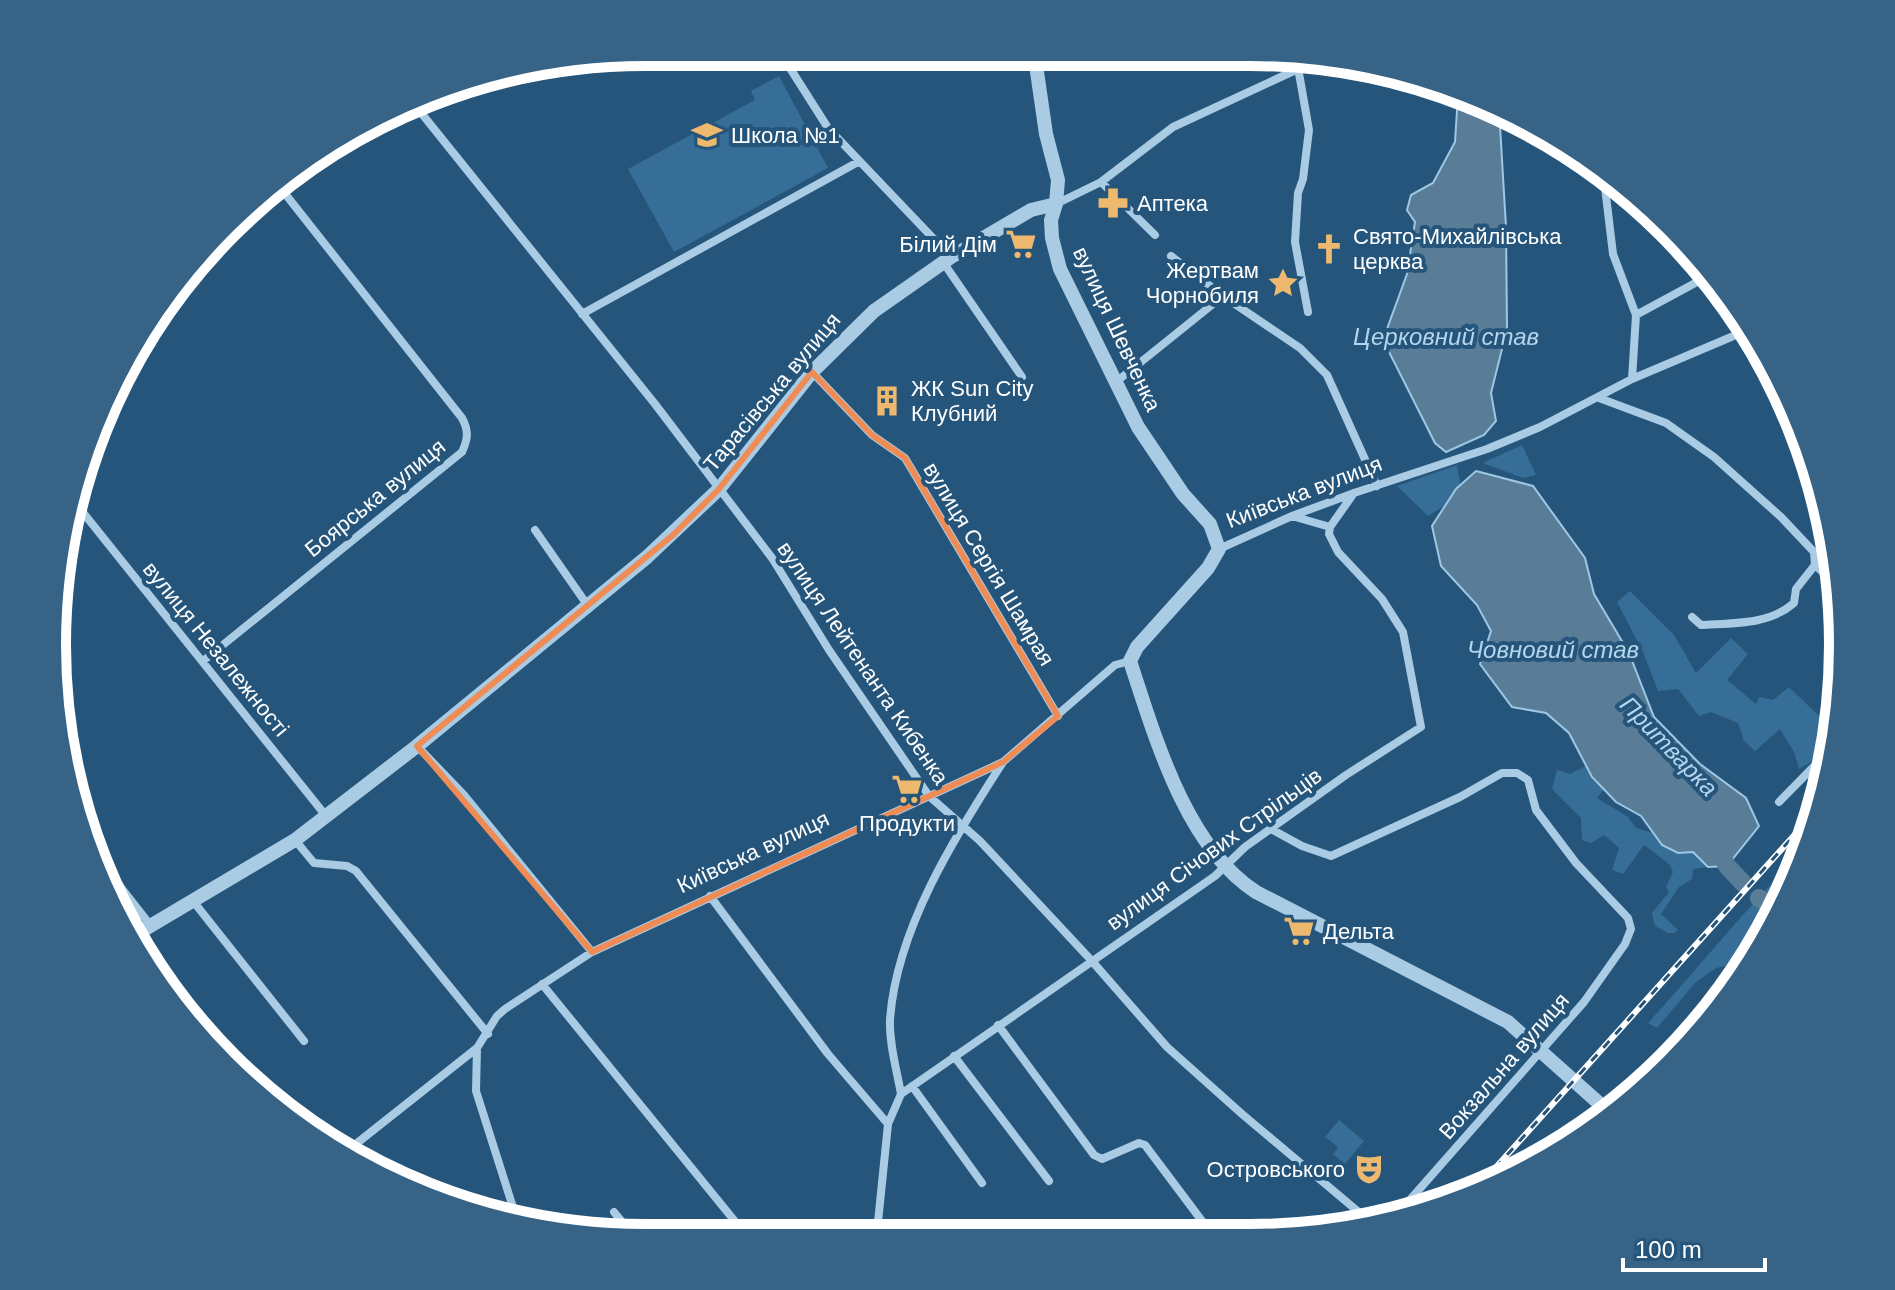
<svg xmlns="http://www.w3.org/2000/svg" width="1895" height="1290" font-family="Arial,sans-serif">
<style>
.green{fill:#366e97}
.water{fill:#597c97;stroke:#9dc8e5;stroke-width:2}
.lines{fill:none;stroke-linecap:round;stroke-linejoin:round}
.river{stroke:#597c97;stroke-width:18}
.minor{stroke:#a9cbe4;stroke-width:8}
.tertiary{stroke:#a9cbe4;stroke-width:14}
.rail-casing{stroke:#fff;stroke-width:6}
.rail{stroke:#25557b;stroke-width:3;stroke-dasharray:9;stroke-linecap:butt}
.marked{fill:none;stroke:#ef8b55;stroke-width:6;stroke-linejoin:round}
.labels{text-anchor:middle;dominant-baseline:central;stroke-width:8;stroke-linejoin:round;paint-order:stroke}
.poi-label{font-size:22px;fill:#fff;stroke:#25557b;text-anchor:start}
.street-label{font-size:22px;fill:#fff;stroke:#25557b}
.water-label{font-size:24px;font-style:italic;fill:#b4d5ec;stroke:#25557b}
.rim{fill:none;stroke:#fff;stroke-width:10}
</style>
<rect width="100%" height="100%" fill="#25557b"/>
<!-- green -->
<path class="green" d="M779 76 828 168 674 252 628 169 755 100 751 91Z
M1522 445 1536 475 1523 478 1483 463Z
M1457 465 1462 495 1428 516 1397 486Z
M1630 591 1674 635 1696 673 1731 638 1748 654 1727 680 1756 704 1759 697 1773 700 1789 687 1818 715 1838 696 1833 742 1818 758 1799 769 1794 752 1780 729 1755 751 1744 741 1738 723 1711 712 1699 716 1678 689 1658 691 1643 652 1617 602Z
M1586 766 1604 789 1597 798 1628 817 1636 828 1653 833 1662 845 1678 853 1693 852 1708 867 1693 869 1692 879 1679 887 1661 914 1678 930 1674 933H1668L1655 926 1652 913 1669 892 1666 887 1673 872 1669 864 1644 845 1623 874 1612 870 1619 848 1604 835 1591 843 1582 840 1581 818 1552 789 1557 770 1570 774Z
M1805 849 1798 872 1765 934 1730 965 1716 968 1695 983 1657 1028 1648 1023C1701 965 1749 904 1805 849Z
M1339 1120 1364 1141 1345 1164 1333 1154 1338 1147 1325 1137Z"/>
<!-- water -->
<path class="water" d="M1458 95 1499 109 1506 227 1507 329 1491 393 1496 421 1484 435 1446 452 1435 443 1383 340 1407 274 1415 222 1407 210 1411 195 1433 183 1455 142Z
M1476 471 1533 486 1585 558 1594 594 1629 653 1654 717 1700 764 1746 798 1759 826 1727 866 1708 867 1693 852 1678 853 1662 845 1641 816 1616 802 1592 777 1569 733 1546 713 1512 707 1480 664 1491 631 1477 605 1441 566 1432 526 1456 489Z"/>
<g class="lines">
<!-- river -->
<path class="river" d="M1716 844 1727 866 1743 883
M1759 898 1777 911"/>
<!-- minor -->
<path class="minor" d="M781 54 828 128 951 257
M1297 62 1309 130 1303 179 1298 193 1295 242 1308 312
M414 104 655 404 772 558 829 650 929 796 980 841 1091 960 1167 1047 1242 1114 1373 1224
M1604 179 1613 254 1636 315 1632 379
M1101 182 1155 235
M1056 204 1101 182 1173 127 1298 69
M1171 256 1223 296 1300 348 1327 375 1377 486
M943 262 1022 377
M582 314 858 162
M1636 315 1710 275
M812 372 872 435 905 458 1058 716
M1116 382 1223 296
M1599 398 1666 423 1714 457 1781 517 1814 552 1815 565 1837 585
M77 505 326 816
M1292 516 1330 527
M535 530 588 606
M1219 549 1292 516 1354 493 1487 449 1540 427 1632 379 1750 329
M1692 617 1701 625C1734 623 1769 625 1794 603L1796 589 1815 565
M203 661 462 452C468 439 469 431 462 418L279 186
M417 746 464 795 592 952
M1779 802 1833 747
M1271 829 1302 846 1331 856 1460 797 1502 773H1517L1528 780 1536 810 1576 863 1628 918 1631 929 1625 944 1584 1002 1394 1218
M295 840 314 863 347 866 356 871 488 1034
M101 862 151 926
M710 896 828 1054 888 1124
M193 901 304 1041
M542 984 742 1230
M1734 985 1731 975 1740 959 1761 941
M998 1025 1094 1155 1102 1159 1139 1143 1145 1145 1214 1237
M477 1048 476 1091 518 1223
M954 1056 1049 1181
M912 1086 982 1183
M901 1094C897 1071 889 1044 890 1020 896 930 955 836 1003 762
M347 1151 477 1048 497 1016 505 1009 592 952 1003 762 1115 665 1130 661
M614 1212 627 1228
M877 1232 888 1124 901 1094 1215 876 1245 847 1346 775 1421 727 1403 632 1382 599 1338 552 1329 534 1330 527 1354 493"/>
<!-- tertiary -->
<path class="tertiary" d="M1035 58 1046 134 1058 180 1056 204 1051 220 1052 238 1060 269 1138 427 1183 494 1210 524 1219 549 1208 568 1137 647 1130 661C1155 737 1186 847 1256 892L1508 1022 1610 1113
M130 938 295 840 417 746 647 557 719 489 812 372 874 311 951 257 1031 210 1056 204"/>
<!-- rail casing -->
<g class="rail-casing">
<path id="rail" d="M1471 1195 1816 811"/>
</g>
<!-- rail -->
<use href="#rail" class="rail"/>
</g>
<!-- marked area -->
<path class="marked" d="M812 372 872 435 905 458 1058 716 1003 762 592 952 417 746 673 535 719 489Z"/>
<!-- icons -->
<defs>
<g id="school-bare" transform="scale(2.4)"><path d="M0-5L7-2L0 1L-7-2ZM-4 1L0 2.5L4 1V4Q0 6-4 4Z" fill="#eeb96e" stroke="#25557b" stroke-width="2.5" paint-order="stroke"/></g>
<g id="pharmacy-bare" transform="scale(2.4)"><path d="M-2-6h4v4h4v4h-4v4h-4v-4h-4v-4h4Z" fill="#eeb96e" stroke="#25557b" stroke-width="2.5" paint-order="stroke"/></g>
<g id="supermarket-bare" transform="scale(2.4)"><path d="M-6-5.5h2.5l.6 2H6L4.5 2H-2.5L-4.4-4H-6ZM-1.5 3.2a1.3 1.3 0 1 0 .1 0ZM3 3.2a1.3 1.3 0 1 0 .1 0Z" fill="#eeb96e" stroke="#25557b" stroke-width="2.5" paint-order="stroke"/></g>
<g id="church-bare" transform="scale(2.4)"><path d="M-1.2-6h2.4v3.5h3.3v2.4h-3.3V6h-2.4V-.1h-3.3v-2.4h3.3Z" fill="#eeb96e" stroke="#25557b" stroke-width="2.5" paint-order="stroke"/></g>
<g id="sight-bare" transform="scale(2.4)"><path d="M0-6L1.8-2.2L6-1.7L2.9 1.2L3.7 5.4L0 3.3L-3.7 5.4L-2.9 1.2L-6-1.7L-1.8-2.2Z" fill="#eeb96e" stroke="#25557b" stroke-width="2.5" paint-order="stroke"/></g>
<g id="building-bare" transform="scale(2.4)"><path d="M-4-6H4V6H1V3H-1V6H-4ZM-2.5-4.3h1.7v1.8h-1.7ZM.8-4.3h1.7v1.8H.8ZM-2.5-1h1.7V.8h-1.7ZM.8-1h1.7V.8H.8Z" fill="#eeb96e" stroke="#25557b" stroke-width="2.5" paint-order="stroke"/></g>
<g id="theatre-bare" transform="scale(2.4)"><path d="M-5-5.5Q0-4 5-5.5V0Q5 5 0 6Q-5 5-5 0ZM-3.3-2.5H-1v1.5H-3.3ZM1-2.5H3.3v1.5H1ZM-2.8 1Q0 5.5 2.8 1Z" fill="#eeb96e" stroke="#25557b" stroke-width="2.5" paint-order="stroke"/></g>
</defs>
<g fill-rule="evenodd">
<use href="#school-bare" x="707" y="135"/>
<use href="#pharmacy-bare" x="1113" y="203"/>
<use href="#supermarket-bare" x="1021" y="244"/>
<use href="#church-bare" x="1329" y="249"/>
<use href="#sight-bare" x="1283" y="283"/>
<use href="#building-bare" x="887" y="401"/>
<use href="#supermarket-bare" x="907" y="789"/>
<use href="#supermarket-bare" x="1299" y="931"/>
<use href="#theatre-bare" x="1369" y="1169"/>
</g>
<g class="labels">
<!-- poi labels -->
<g class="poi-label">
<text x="731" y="135">Школа №1</text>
<text x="1137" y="203">Аптека</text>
<text x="1353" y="236">Свято-Михайлівська<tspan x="1353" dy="25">церква</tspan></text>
<text x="997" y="244" text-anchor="end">Білий Дім</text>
<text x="1259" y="270" text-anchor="end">Жертвам<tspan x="1259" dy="25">Чорнобиля</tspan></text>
<text x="911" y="388">ЖК Sun City<tspan x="911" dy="25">Клубний</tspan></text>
<text x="907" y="823" text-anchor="middle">Продукти</text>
<text x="1323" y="931">Дельта</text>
<text x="1345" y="1169" text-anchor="end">Островського</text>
</g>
<!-- street labels -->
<g class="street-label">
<text transform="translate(1117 329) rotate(65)">вулиця Шевченка</text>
<text transform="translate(772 392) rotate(-50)">Тарасівська вулиця</text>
<text transform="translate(1304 492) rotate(-21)">Київська вулиця</text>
<text transform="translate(375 498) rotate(-39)">Боярська вулиця</text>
<text transform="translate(989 564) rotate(59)">вулиця Сергія Шамрая</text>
<text transform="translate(216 649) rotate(51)">вулиця Незалежності</text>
<text transform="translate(863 663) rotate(56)">вулиця Лейтенанта Кибенка</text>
<text transform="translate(1214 849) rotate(-36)">вулиця Січових Стрільців</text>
<text transform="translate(753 852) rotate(-25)">Київська вулиця</text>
<text transform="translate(1504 1066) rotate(-49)">Вокзальна вулиця</text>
</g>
<!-- water labels -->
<g class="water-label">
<text x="1446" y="336">Церковний став</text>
<text x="1553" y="649">Човновий став</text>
<text transform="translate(1669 746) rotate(46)">Притварка</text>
</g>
</g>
<!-- crop -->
<path d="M0 0H1895V1290H0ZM645 66H1250A579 579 0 0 1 1829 645V645A579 579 0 0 1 1250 1224H645A579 579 0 0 1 66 645V645A579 579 0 0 1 645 66Z" fill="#366386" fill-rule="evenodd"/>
<path class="rim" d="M645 66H1250A579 579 0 0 1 1829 645V645A579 579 0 0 1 1250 1224H645A579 579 0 0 1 66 645V645A579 579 0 0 1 645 66Z"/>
<!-- scale -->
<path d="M1623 1258v12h142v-12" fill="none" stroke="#ffffff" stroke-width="4"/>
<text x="1635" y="1258" font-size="24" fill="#ffffff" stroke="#25557b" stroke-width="6" paint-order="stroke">100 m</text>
</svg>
